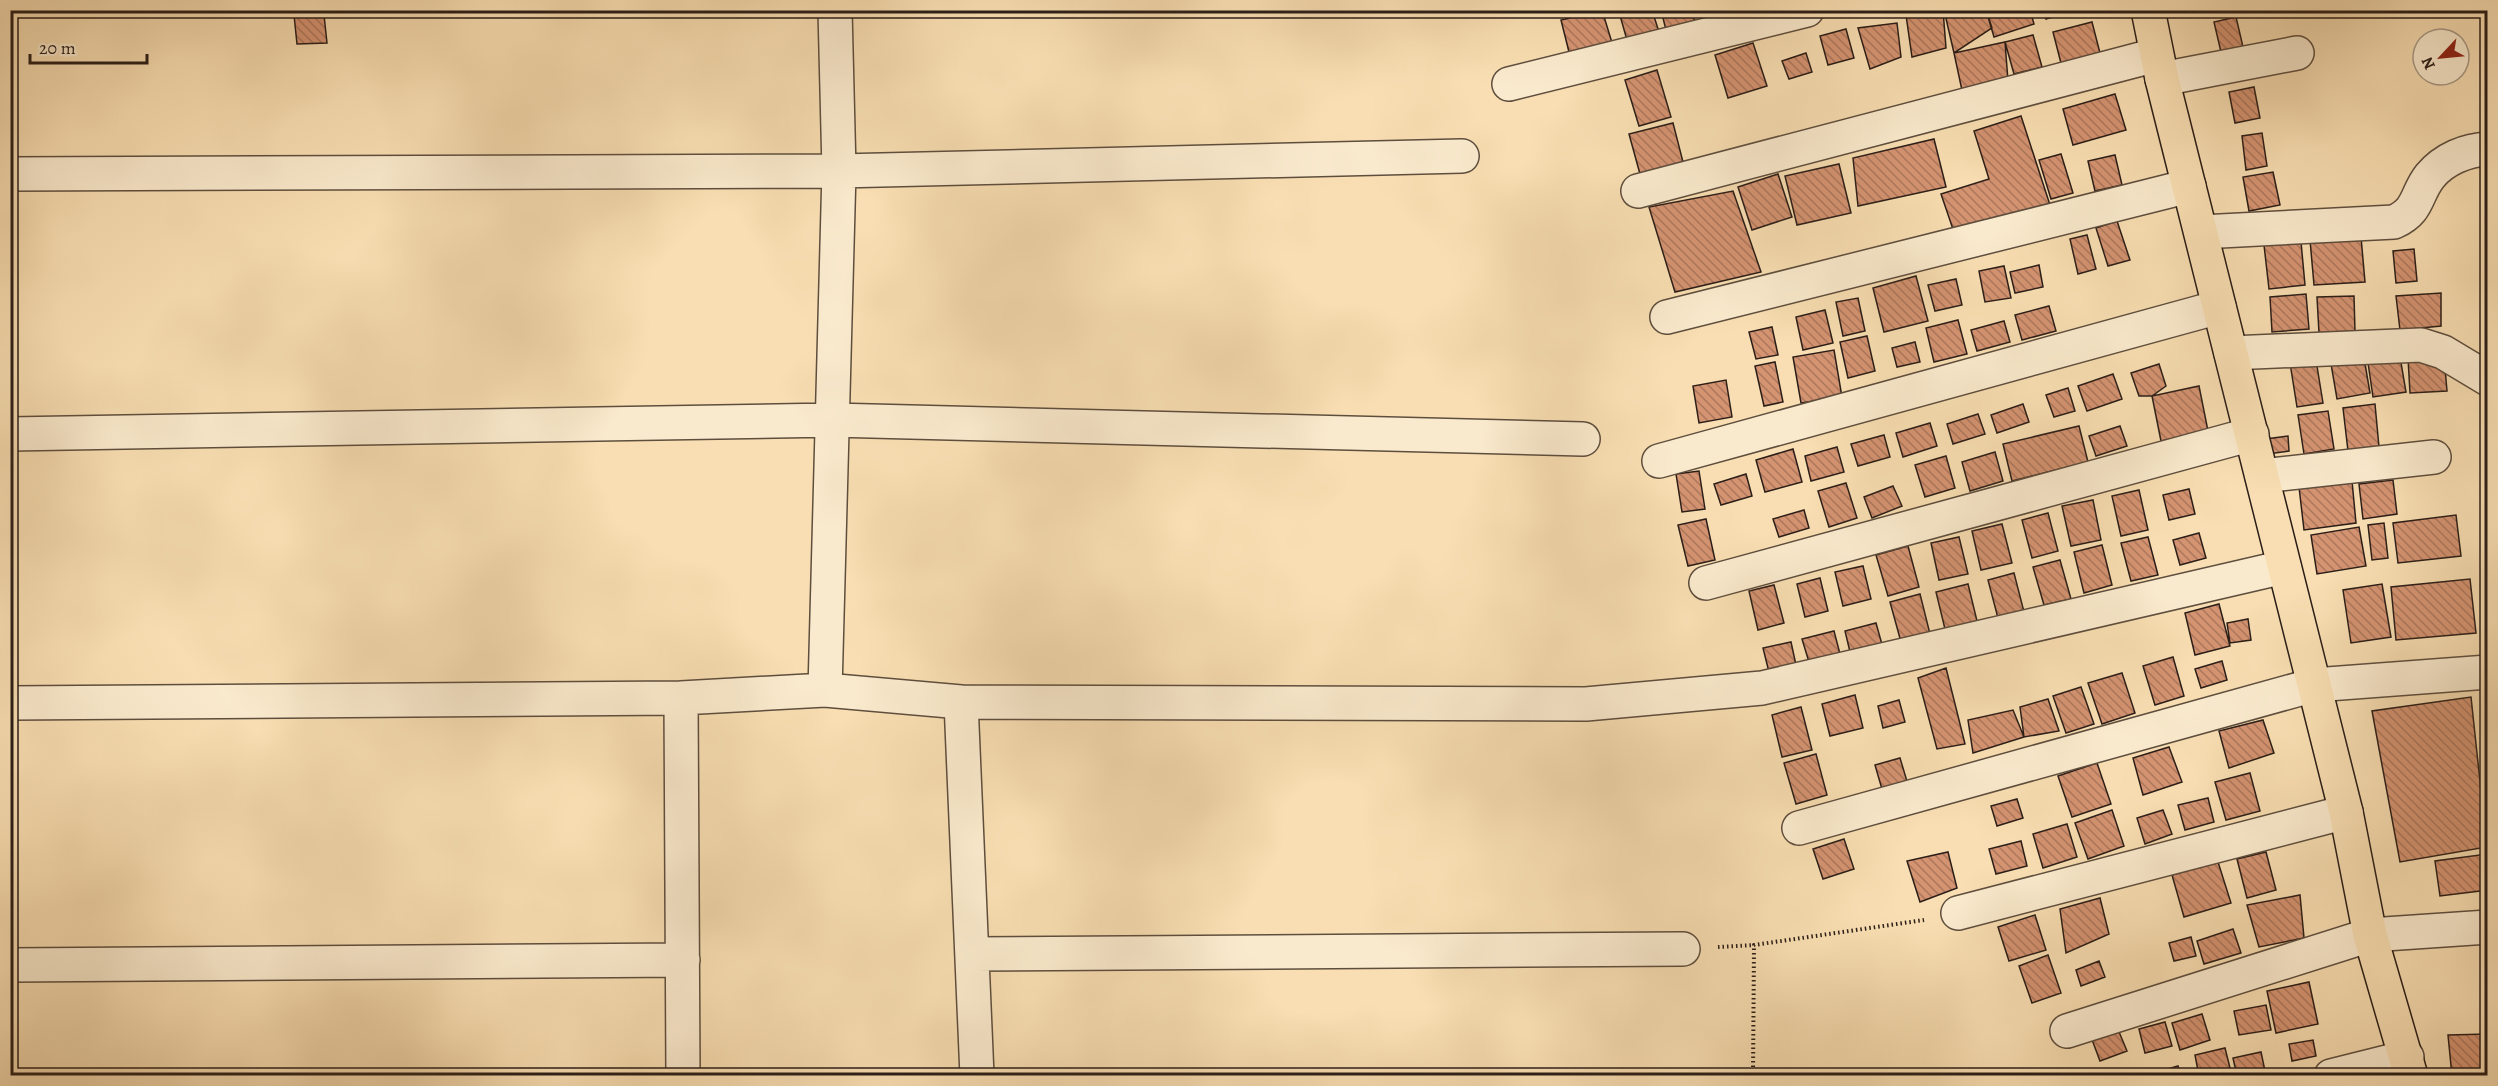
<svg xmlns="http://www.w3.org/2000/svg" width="2498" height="1086" font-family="Alegreya,serif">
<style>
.building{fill:url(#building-back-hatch);stroke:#2b1e18;stroke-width:1.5}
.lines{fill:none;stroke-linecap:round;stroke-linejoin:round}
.minor-casing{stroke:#5e4e3e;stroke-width:36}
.major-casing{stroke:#2b1e18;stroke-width:36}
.path{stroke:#2b1e18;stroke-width:4;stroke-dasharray:1.5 3;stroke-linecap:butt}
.minor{stroke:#faeacd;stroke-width:33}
.major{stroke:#f8deb2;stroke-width:33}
</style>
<defs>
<pattern id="building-back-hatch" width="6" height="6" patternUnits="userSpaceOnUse" patternTransform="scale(1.5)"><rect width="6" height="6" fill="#d49371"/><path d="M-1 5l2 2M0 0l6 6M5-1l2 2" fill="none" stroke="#ac775c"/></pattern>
</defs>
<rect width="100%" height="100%" fill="#f8deb2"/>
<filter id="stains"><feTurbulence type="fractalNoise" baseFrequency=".00333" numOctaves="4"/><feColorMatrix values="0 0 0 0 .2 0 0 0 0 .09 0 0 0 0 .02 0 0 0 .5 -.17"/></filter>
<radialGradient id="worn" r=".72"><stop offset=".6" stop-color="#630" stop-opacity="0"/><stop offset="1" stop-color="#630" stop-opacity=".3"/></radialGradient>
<!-- building -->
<path class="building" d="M1564 10H1588L1566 19Z
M1602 10 1613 46 1570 56 1561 20Z
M1625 10H1652L1659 32 1627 40 1619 12Z
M1661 10H1692L1696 26 1667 34Z
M1710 10H1741L1713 20Z
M1925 10H1943L1946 48 1912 57 1906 15Z
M1944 10H1986L1992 28 1954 53Z
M1986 10H2030L2034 24 1994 37Z
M2044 10H2076L2046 19Z
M294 15H324L327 43 297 44Z
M2236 17 2243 47 2221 52 2214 22Z
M2092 22 2101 57 2062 67 2053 32Z
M1897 23 1901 57 1870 69 1858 28Z
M1846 29 1854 58 1828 65 1820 36Z
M2033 35 2042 67 2014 74 2005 42Z
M2005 42 2008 81 1963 95 1954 53Z
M1753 43 1767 86 1728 98 1715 55Z
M1806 53 1812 72 1789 79 1782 61Z
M1657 70 1671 117 1639 126 1625 80Z
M2254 87 2260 118 2235 123 2229 92Z
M2115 94 2126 130 2073 145 2063 109Z
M2021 116 2050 205 1955 235 1941 194 1989 179 1974 131Z
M1673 123 1683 162 1640 174 1629 134Z
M2262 133 2267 166 2246 170 2242 136Z
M1934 139 1946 187 1858 206 1853 158Z
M2061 154 2073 193 2051 199 2039 160Z
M2115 155 2122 185 2095 191 2088 161Z
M1839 164 1851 213 1797 225 1785 176Z
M2273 172 2280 205 2249 211 2243 177Z
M1778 174 1792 217 1752 230 1738 187Z
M1733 191 1761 272 1675 292 1649 207Z
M2117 221 2130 260 2108 266 2096 228Z
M2087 235 2096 269 2078 274 2070 239Z
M2361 237 2365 282 2314 285 2310 240Z
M2301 242 2305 285 2269 289 2264 245Z
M2414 249 2417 281 2396 283 2393 251Z
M2039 265 2043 287 2015 293 2010 272Z
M2004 266 2011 298 1985 302 1979 271Z
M1916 276 1928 321 1884 332 1873 288Z
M1956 279 1962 305 1935 311 1928 285Z
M2441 293V326L2400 330 2396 296Z
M2306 294 2309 329 2272 332 2270 297Z
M2354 296 2355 331 2319 333 2317 297Z
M1858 298 1865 331 1843 336 1836 302Z
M2049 306 2056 331 2022 340 2015 315Z
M1825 310 1833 343 1803 350 1796 317Z
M1958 320 1967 354 1934 362 1926 328Z
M2004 321 2010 342 1977 351 1971 330Z
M1772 327 1778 355 1756 359 1749 332Z
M1867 336 1875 371 1848 378 1840 342Z
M1915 342 1920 362 1897 367 1892 348Z
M1834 350 1842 397 1801 403 1793 357Z
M2399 351 2406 392 2373 397 2367 356Z
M2363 352 2370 393 2337 399 2330 358Z
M2444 356 2447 391 2410 393 2408 358Z
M2316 360 2323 403 2297 407 2290 363Z
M1775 362 1783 402 1764 406 1755 366Z
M2159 364 2166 386 2152 396H2139L2131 373Z
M2113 374 2122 399 2087 411 2078 386Z
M1726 380 1732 417 1699 423 1693 386Z
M2199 386 2208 431 2161 441 2152 396Z
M2068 388 2075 411 2054 417 2046 395Z
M2023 404 2029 422 1997 433 1991 415Z
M2375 404 2379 447 2348 451 2343 408Z
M2328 411 2334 449 2304 454 2298 415Z
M1978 414 1985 434 1953 444 1947 424Z
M1930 423 1937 446 1903 457 1896 433Z
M2079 426 2088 462 2012 481 2003 444Z
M2120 426 2127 446 2096 456 2089 436Z
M1884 435 1890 457 1858 466 1851 444Z
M2288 436 2289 451 2268 454 2266 439Z
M1837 447 1844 472 1811 481 1805 456Z
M1793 449 1802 482 1765 492 1756 460Z
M1995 452 2003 481 1970 491 1962 462Z
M1946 456 1955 488 1925 497 1915 465Z
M1699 471 1705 509 1682 512 1676 474Z
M1746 474 1752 496 1721 505 1714 484Z
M2393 480 2397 514 2363 519 2359 484Z
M2352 481 2356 523 2304 530 2299 487Z
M1846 483 1857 518 1829 527 1818 491Z
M1893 486 1902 506 1872 518 1864 497Z
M2189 489 2195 514 2169 520 2163 495Z
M2139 490 2148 530 2121 536 2112 496Z
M2093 500 2101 540 2071 546 2062 506Z
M1804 510 1809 528 1779 537 1773 519Z
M2048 513 2058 551 2032 558 2022 520Z
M2456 515 2461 556 2398 563 2393 523Z
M1706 519 1715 560 1688 566 1678 525Z
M2384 523 2388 558 2372 560 2368 525Z
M2002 524 2012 563 1981 570 1972 531Z
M2359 527 2366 566 2317 574 2311 535Z
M2199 533 2206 558 2180 565 2173 540Z
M1959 537 1968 574 1939 580 1931 543Z
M2148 537 2158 575 2131 581 2121 543Z
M2102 545 2112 585 2084 593 2074 552Z
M1908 546 1919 587 1888 596 1876 555Z
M2060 560 2071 599 2044 605 2033 567Z
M1863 566 1871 599 1843 606 1835 572Z
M2014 573 2024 612 1998 618 1988 580Z
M1820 578 1828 611 1805 617 1797 584Z
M2470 579 2476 633 2396 640 2391 587Z
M1968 584 1977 621 1945 629 1936 592Z
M2382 584 2391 637 2351 643 2343 590Z
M1774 585 1784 623 1758 630 1749 591Z
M1920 594 1930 634 1901 642 1890 602Z
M2219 604 2230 646 2195 655 2185 613Z
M2248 619 2251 640 2230 643 2227 623Z
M1876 623 1883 648 1851 656 1845 631Z
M1834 631 1840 654 1809 662 1802 639Z
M1791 642 1796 665 1769 672 1763 648Z
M2173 657 2184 696 2155 705 2143 666Z
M2222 661 2227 680 2201 688 2195 669Z
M1946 668 1965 744 1937 749 1918 678Z
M2122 673 2135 713 2102 724 2088 683Z
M2081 687 2094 724 2066 733 2053 696Z
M1855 695 1863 728 1830 736 1822 704Z
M2471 697 2487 847 2400 862 2372 711Z
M2048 699 2059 731 2024 737 2020 707Z
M1899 700 1905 722 1883 728 1878 706Z
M1801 707 1812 750 1782 757 1772 715Z
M2013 710 2024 737 1973 753 1968 720Z
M2263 720 2274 753 2229 768 2219 731Z
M2169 747 2182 782 2143 795 2133 758Z
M1816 754 1827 795 1796 804 1784 763Z
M1900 758 1909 788 1884 796 1875 765Z
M2097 763 2111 804 2072 817 2058 776Z
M2250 773 2260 811 2226 820 2215 782Z
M2208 798 2214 822 2185 830 2178 805Z
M2017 799 2023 818 1997 826 1991 806Z
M2112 810 2124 846 2088 859 2075 823Z
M2163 810 2172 834 2145 844 2137 818Z
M2067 824 2077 857 2043 868 2033 834Z
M1844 839 1854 869 1823 879 1813 849Z
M2021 841 2027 866 1996 874 1989 849Z
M1948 852 1957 888 1920 902 1907 861Z
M2266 852 2276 890 2247 898 2237 859Z
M2487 854 2488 890 2440 896 2435 861Z
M2218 862 2231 903 2184 917 2172 875Z
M2300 895 2304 938 2259 947 2247 905Z
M2100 898 2109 934 2066 953 2060 909Z
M2035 915 2046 950 2009 961 1998 927Z
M2233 929 2241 953 2204 964 2197 941Z
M2191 937 2196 956 2174 961 2169 943Z
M2048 955 2061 993 2032 1003 2019 966Z
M2099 961 2105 977 2081 986 2076 970Z
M2309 982 2318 1024 2276 1033 2267 991Z
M2266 1005 2271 1030 2239 1035 2234 1011Z
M2202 1014 2210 1040 2180 1050 2172 1023Z
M2165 1022 2172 1046 2145 1053 2139 1029Z
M2117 1027 2127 1051 2100 1061 2091 1037Z
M2488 1034V1076H2452L2448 1035Z
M2313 1040 2316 1056 2292 1061 2289 1044Z
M2225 1048 2232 1076H2199L2195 1055Z
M2261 1052 2265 1071 2237 1076 2233 1058Z
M2178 1066 2181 1076 2147 1075Z"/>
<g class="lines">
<!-- minor casing -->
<g class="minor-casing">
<path id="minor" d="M835 10 839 171 825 690 961 702 977 1076
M2162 79 2297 53
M1509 84 1807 10
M10 174 839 171 1462 156
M1638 191 2156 55
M2201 232 2394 222C2420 210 2415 195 2430 176 2444 159 2466 150 2488 149
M1667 317 2189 186
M2231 353 2421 345 2443 352 2488 379
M10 434 832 420 1583 439
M1659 461 2219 307
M2262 476 2434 457
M1706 583 2252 434
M961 702 1586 704 1762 688 2284 567
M10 703 681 698
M1799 828 2314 685 2488 672
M1958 913 2346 812
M972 954 1683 949
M10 965 683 960
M2067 1031 2370 935 2488 927
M683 1076 681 698 825 690
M2331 1076 2407 1057"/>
</g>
<!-- major casing -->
<g class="major-casing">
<path id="major" d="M2148 10 2162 79 2346 812 2370 935 2411 1076"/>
</g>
<!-- path -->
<path class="path" d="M1718 947 1754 945
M1753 1076 1754 945 1924 920"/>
<!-- minor -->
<use href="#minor" class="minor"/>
<!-- major -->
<use href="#major" class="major"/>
</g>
<!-- margin -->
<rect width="2498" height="1086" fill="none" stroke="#f8deb2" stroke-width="36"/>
<rect x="12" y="12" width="2474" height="1062" fill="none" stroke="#2b1e18" stroke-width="3"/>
<rect x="18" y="18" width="2462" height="1050" fill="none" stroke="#2b1e18" stroke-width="1.5"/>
<!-- north arrow -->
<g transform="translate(2441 57) rotate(244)"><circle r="28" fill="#faeacd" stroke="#a79885" stroke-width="1.5"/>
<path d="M0-4.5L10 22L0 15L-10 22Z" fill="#8f2418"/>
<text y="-9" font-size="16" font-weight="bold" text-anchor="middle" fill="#2b1e18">N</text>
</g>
<!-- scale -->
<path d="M30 54v9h117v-9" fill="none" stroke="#2b1e18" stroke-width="3"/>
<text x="39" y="54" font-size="18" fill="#2b1e18" stroke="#faeacd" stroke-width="4.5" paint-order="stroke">20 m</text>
<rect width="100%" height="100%" filter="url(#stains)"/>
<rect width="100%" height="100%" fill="url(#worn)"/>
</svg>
